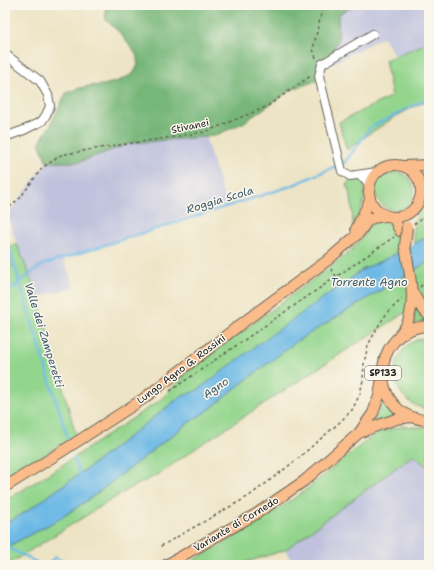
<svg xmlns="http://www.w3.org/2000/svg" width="434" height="570" font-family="'Shantell Sans',sans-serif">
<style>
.industrial{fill:#c0c2dd}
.green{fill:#93d58d;stroke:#587854}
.forest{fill:#76b678;stroke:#49694a}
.water{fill:#6db9e6;stroke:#446a81}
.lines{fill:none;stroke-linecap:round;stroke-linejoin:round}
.stream{stroke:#6db9e6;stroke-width:2.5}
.minor-casing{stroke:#656257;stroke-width:10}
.major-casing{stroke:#656257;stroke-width:12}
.path{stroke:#656257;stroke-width:1.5;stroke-dasharray:3 3;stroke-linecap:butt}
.minor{stroke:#fff;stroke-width:8}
.major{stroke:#fabc8b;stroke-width:10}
.major-bridge-casing{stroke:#656257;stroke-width:12;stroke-linecap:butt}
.major-bridge{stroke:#fabc8b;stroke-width:10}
.labels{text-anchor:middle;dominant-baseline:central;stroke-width:3;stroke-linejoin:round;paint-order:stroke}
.shield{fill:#fbf7ec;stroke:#5f5e5a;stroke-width:1}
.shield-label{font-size:9px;font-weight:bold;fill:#1c1c1c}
.street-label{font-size:10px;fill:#1c1c1c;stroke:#fbf7ec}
.water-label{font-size:11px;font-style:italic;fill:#3c5b6d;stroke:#fbf7ec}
</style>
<rect width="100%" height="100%" fill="#fbf7ec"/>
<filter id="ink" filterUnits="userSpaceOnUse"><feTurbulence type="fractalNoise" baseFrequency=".025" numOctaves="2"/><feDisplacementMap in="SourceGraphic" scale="8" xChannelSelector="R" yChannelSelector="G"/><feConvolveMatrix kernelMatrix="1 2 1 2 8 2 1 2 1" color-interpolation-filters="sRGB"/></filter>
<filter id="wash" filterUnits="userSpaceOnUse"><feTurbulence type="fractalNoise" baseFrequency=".012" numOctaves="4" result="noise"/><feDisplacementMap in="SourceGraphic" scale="16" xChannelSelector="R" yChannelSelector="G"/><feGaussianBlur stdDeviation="0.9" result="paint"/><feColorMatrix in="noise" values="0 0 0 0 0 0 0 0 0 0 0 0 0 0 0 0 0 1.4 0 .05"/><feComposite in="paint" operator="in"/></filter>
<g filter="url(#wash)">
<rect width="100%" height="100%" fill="#ede4c5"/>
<!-- industrial -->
<path class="industrial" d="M356 5H429V42L395 56 383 37 324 68 338 40V20L340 13Z
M205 137 226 203 63 259 75 287 38 297 17 244 7 215 47 162H79L131 143Z
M413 455 429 468V565H294L285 550Z"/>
<!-- green -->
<path class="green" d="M429 42V100C399 112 373 131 347 150L339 122 392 96 385 60 395 56Z
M418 169H429V194L427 195 425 180Z
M376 191a19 19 0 1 1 38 0a19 19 0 1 1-38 0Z
M354 178 360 179 364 182C367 199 360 212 353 227L352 204 347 184 350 180Z
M429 204V235L414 245 413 229 418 211Z
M381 220 391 222 397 232 400 252 362 270 196 391 180 397 92 465 27 511 5 524V501L61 466 159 401 190 370 350 252 364 235 370 225Z
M17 244 38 297 76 435 5 479V269L12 266 6 250Z
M429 261V298L417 305 429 321 421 322 412 325 415 314 414 307 303 378 199 446 159 474 127 490 7 565H5V548L61 518 92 497 188 423 210 409 233 390 297 341Z
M429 337V409C422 409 415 406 409 401 391 387 390 360 409 344 415 340 422 338 429 337Z
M384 398 390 408 400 416 370 426 379 412Z
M404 426 429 428V468L413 455 285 550 238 565H197L194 560 249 529 303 492 376 433Z"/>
<!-- forest -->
<path class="forest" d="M105 5H356L340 13 338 20V40L318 80 291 90 279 98 243 123 214 136 131 143 79 162H47L39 143 51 124 66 93 76 89 89 86 104 85 118 81 133 74 138 65 136 54 119 32 106 20Z"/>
<!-- water -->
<path class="water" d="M429 235V261L297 341 233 390 210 409 188 423 92 497 61 518 5 548V524L27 511 92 465 180 397 196 391 260 343 362 270 400 252Z"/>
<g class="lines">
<!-- stream -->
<path class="stream" d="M5 235 68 439
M5 297C14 284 29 275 42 265L291 186 345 162 371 127 429 98
M74 458 80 477
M5 546 42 565
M48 565 55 557 69 565"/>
</g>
</g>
<g filter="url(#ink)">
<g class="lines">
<!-- minor casing -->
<g class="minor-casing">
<path id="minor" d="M373 34 322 64 319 76 342 171 350 176 377 172
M5 54 40 81 48 95 50 106 46 115 42 121 24 130 5 137
M358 175C364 178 368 180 369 186"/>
</g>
<!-- major casing -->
<g class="major-casing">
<path id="major" d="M369 191a26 26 0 1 1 52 0a26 26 0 1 1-52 0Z
M403 166 429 165
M393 217 400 231
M356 229 370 200
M412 291 421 307 429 316
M429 326C367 328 368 419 429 420
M400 334C402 331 405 328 407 324 417 299 409 271 405 246
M359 433 379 425 396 419 412 417
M5 487 61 452 143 399 245 321 328 260 359 233 366 223 372 218 386 216
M166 565 256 514 304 481 359 433 373 413 379 396 382 378"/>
</g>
<!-- path -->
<path class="path" d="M316 58 313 49 322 10 325 5
M5 211 20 198 42 168 61 155 94 149 205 132 266 107 312 75
M414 224 429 214
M331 269 336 276
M420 287 423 284 429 283
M170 391 394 237
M161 546 249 496 265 484 295 461 340 422 352 410 360 394 363 380 364 364 368 345 379 325 387 313 402 299"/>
<!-- minor -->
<use href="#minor" class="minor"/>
<!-- major -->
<use href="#major" class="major"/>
<!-- major-bridge casing -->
<g class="major-bridge-casing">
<path id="major-bridge" d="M405 246 407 227"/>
</g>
<!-- major-bridge -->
<use href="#major-bridge" class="major-bridge"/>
</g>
</g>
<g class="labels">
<!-- shield labels -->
<rect class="shield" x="365" y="366" width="36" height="14" rx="3"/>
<g class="shield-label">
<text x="383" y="373">SP133</text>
</g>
<!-- street labels -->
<g class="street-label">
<text transform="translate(190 126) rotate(-12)">Stivanei</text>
<text transform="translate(181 369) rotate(-37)">Lungo Agno G. Rossini</text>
<text transform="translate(236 524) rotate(-31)">Variante di Cornedo</text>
</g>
<!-- water labels -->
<g class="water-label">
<text transform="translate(220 200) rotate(-17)">Roggia Scola</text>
<text x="369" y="282">Torrente Agno</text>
<text transform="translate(44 335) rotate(73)">Valle dei Zamperetti</text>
<text transform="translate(216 388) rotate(-35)">Agno</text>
</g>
</g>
<!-- margin -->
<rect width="434" height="570" fill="none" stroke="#fbf7ec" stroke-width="20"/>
</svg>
